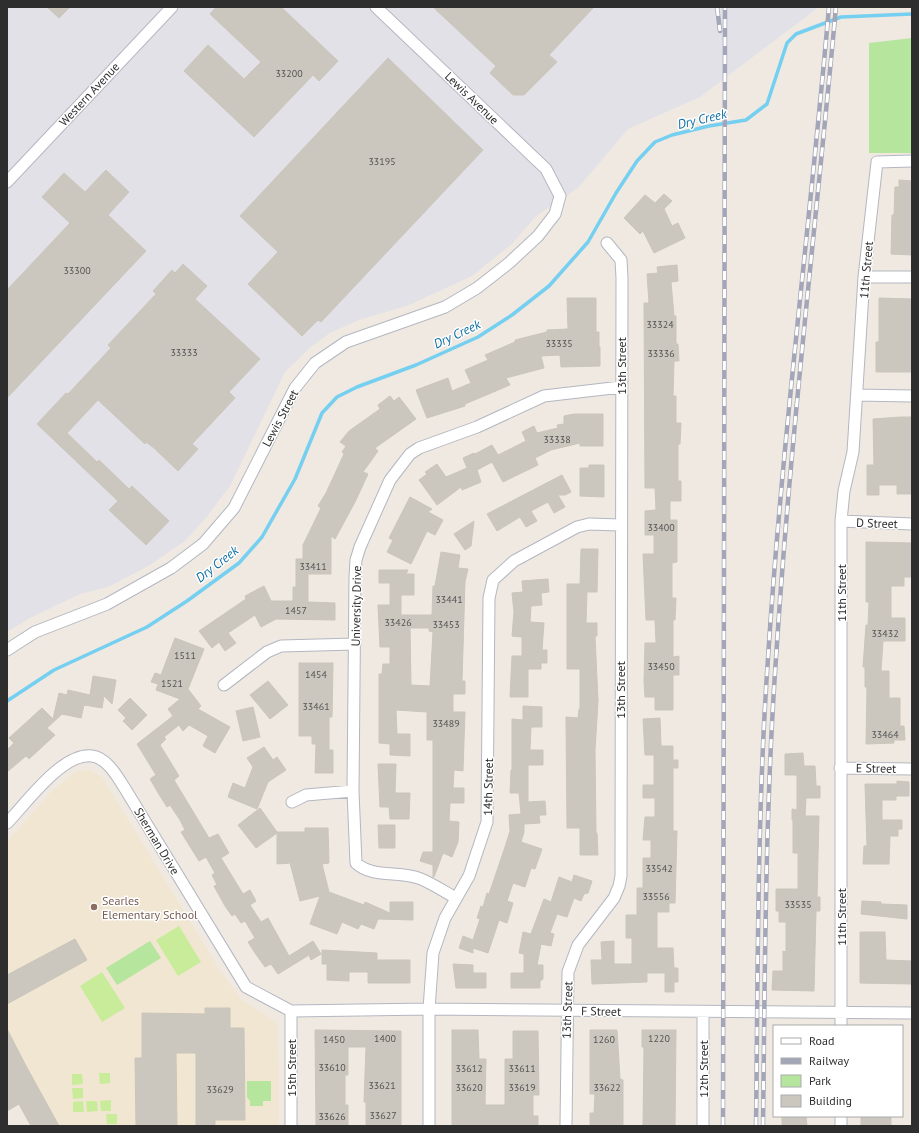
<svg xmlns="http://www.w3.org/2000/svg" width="919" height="1133" font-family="'PT Sans',sans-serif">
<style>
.industrial{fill:#e3e1e8}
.education{fill:#f0e6d1}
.green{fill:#b6e59e}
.pitch{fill:#c9ec9a}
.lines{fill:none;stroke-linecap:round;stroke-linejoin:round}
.stream{stroke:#75cff0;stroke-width:3.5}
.building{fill:#cbc7bf;stroke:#cbc5ba;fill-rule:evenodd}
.minor-casing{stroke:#b4b7c1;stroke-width:13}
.minor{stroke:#fff;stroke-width:11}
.rail-casing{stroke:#a3a6b8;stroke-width:4.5}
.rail{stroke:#fff;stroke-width:3;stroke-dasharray:9;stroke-linecap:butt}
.education-dot{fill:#8d6e63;stroke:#fff;stroke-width:1.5}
.labels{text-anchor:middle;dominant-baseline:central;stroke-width:3;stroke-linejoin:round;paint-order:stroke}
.number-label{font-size:10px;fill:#555452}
.street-label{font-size:12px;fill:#2e2e2e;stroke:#fff}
.education-label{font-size:12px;fill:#785e54;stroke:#fff;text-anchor:start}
.water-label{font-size:13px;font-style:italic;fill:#0d6fa3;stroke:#fff}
</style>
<rect width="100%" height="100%" fill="#efe9e1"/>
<!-- industrial -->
<path class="industrial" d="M7 7H819L700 97 628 129 578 188 535 217 513 243 472 276 409 305 359 320 330 333 312 346 285 372 230 486 205 519 185 541 150 565 108 587 80 594 28 619 7 632Z"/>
<!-- education -->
<path class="education" d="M90 770 102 777 221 972 241 999 278 1023 279 1126H30L7 1083V842L51 792 77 771Z"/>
<!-- green -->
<path class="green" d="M912 38V153H869V43Z
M150 941 161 958 117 985 106 968Z
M247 1081H271V1101H263V1106H250V1101L247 1097Z"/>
<!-- pitch -->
<path class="pitch" d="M179 926 201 962 178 976 156 940Z
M102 972 125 1008 102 1022 80 986Z
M99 1073H110V1083L100 1084Z
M72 1074H82L83 1084 72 1085Z
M72 1088H83V1098L73 1099Z
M111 1100V1111H101L100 1101Z
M83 1101 84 1112H73V1102Z
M86 1101H97L98 1111 87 1112Z
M106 1114H117V1124H107Z"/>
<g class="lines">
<!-- stream -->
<path class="stream" d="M7 701 54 670 147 627 187 601 239 563 262 537 295 479 322 413 337 397 357 387 416 365 478 337 512 315 549 286 588 242 616 193 637 161 655 142 672 135 709 126 746 120 767 104 787 43 796 34 841 17 912 14"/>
</g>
<!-- building -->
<path class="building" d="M47 7H70L59 18Z
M216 7H281L338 61 319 81 313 75 254 137 184 71 208 45 244 79 261 62 210 14Z
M433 7H594L549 55 557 62 524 95H513L490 73 496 66Z
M388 58 483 150 321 322 318 320 302 336 248 284 278 252 240 216Z
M106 170 129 192 108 215 146 251 7 398V290L70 223 42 197 64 173 85 192Z
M899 180 912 181V255L891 254 892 215H894L895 187H899Z
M664 194 672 201 664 209 672 226 678 223 685 238 654 253 643 231 640 234 624 218 645 195 655 203Z
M183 264 207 286 195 299 260 359 229 392 235 398 192 444 198 449 178 471 154 448 146 442 145 444 98 400 67 433 97 462 99 460 129 489 132 486 169 521 146 545 109 510 118 501 37 424 66 393 68 394 111 348 108 345 156 294 153 291 172 270 175 273Z
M677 265 678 281 671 282 674 316H676V344H678L679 361H674L673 396H676V423H681L680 444H678V481H681V501H670V520H677V562L672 563V598H676L675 620H673V657L679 656V675H673V710H655V697H645L644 681 645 643H656L655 620H646L643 554H654V535H645V511L656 510 655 488H645L644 303H649L647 274 658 273 657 267Z
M567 298H596V332H599V347H600V366L561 367 560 355 541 356 544 368 506 378 510 385 465 404V406L427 418 416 390 448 378 452 391 471 383 465 370 488 360 485 355 515 342V340L547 332V330L568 329Z
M879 298 912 299V372H876V342H879Z
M390 396 394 401 399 397 416 419 375 448 378 451 363 472 368 474 355 502 335 539 331 536V574H308V602L335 603V620L276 619 261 627 255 615 228 633 236 643 225 651 219 642 212 648 199 631 246 599 245 596 264 586 271 601H293V587H296V559H303V545L321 508 318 506 326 493 344 454 342 452 346 446 340 442 349 431 380 409 378 405Z
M574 414H603V446H580V443L551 450 535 458 538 465 503 482 492 462 477 470 481 482 462 490 461 487 437 505 419 480 427 474 425 472 437 464 446 477 467 468 463 458 474 453 475 454 492 445 498 455 526 441 522 432 534 426 537 433 558 428 557 425 564 424V416Z
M901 417H912V494H897V485H879V495H867V465H874L873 419Z
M589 465H604V497L580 496V468H589Z
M562 475 571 492 565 495H558L565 507 554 513 548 502 531 511 537 521 526 527 520 517 497 531 487 514Z
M410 497 432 509 428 512 443 520 435 535 427 531 411 564 387 552 393 540 389 538Z
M474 521 471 546 465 550 454 534Z
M866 542 912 543V577H904V586H891V618H905V641H883L881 671H889V698H900V726H904L905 740H894V743L866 744 867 687H865V667H863L866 625H868L869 602H866Z
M581 549H598L597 592H587L586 623H597V636H595L598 701 595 750 596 833H597L598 855H580V828H567L566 717 578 718 579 709H580V669H567V584H580Z
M441 552 460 555 458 568 468 569 465 582 462 681H465V694H453V712H465L463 771 454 770 453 788H464V803H450L449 821 459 822 458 842 452 857 443 853 434 877H433V865L420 861 423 852H433V740H427V712L396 710 397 734H410V756L390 755V744L379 743V674H382L383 664H390V647H380L378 605H390V583H379V570H408L406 574H414V595H401V615H432L433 586H435ZM410 628H429V631L433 632 430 686 411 685Z
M548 579 549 592 541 593 542 605 531 606 530 622 544 623 542 650H547V663H541V669H528V697H510L512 656H522V637L512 636 514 612 512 593 523 592 522 581Z
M175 638 204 649 188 689 201 706 198 709 230 727 215 753 203 746 208 736 189 725 183 731 179 725 164 737 166 739 160 745 179 776 174 780 209 838 218 834 229 853 221 858 243 894 250 890 256 901 250 905 261 922 268 918 289 956 313 941 321 954 311 960 309 955 278 974 271 964 265 967 255 953 248 942 255 938 245 921 241 923 235 914 232 916 225 906 214 886 217 885 212 875 215 873 206 857 199 861 181 832 185 830 180 820 170 805 167 807 160 796 150 779 156 775 137 744 173 716 168 709 180 699 156 690 158 684 151 682 155 673 161 675Z
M299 663H333L332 717H329V750H333V773H315L316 744H312V736H299Z
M93 676 116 680 112 704 104 696 102 708 84 705 81 718 62 714 47 728 55 735 29 759 26 756 7 772V750L14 743 9 738 42 708 53 719 59 693 67 695 68 690 90 695Z
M268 681 288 705 270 719 250 695Z
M130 698 147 715 132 730 123 721 126 718 118 710Z
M523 706 542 707V727H531L530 750H543V765H528V802L545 801 546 815H539L540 823 524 824V832L521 842 542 849 535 869 531 868 525 887 513 883 507 901 513 903 507 923 499 920 488 953 473 948V953L459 948 463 936 473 940 480 919 477 918 481 906 483 907 487 893 489 894 504 850 510 831 509 815 521 814 519 793H510L511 770H512V719L523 720Z
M253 707 260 737 243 741 236 711Z
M660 718 661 746H673V760H678V768H673V831H677L675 903H669V912H657V948H673L674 968H678V982H674V992H665V973H647V982L592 984 591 960H602L601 942 614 941V964H632V938H626V915H637V888H643V858H651V840H643L645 817H655V798H643V785H654V755H645L643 719Z
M264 747 273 760 277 757 286 770 268 782 257 809 228 797 233 783 245 788 253 767 247 758Z
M803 753 804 766H815L816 786H820V798H806L805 816H819L817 897H820V911H816L814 991 772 990 773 971H783V951L786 952V922H779V911H776V889H798V853H793V820H792V809L797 810V775H785V754Z
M378 764H396L395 793H410L409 819H390L389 807H380Z
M897 781 909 782V796H896V800H882V820H902V829H898V836H890L889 864H863L864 846H867L865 784H897Z
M260 808 277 832H305V828H328L329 863 322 864 329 892 364 905 365 902 390 913V902H413V920L378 919 374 929 361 924 358 929 342 922 337 934 310 924 320 896 300 901 290 863 277 864V833L256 848 238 825Z
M378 825H395V848H379Z
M574 875 592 881 588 893 584 894 581 901 574 898 567 917 557 914 550 933 554 934 551 946 541 944 537 965H543V979L540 981V988H511V973H524V954L519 953 523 932 531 934 544 899 551 902 559 877 572 882Z
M862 901 881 902V904L907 905V919L861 914Z
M860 932H885L886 960 912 961V984L860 983Z
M75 939 87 960 7 1004V975Z
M322 950 377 953V960H410V983H368V972H349V981L327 980V964H322Z
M453 964 473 965V973H486V988H456Z
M205 1008H230V1028H244L245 1120H215V1126H196V1053H176L177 1126H136L135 1058H142V1013L205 1014Z
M7 1029 25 1064 59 1126H31L19 1104 7 1111Z
M315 1030 401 1031V1126H366V1102H364L366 1047H348V1075H345V1105H348V1126H316Z
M452 1030H478L479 1059H486L485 1105H505V1059H513V1031H538L539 1095H533V1116H538V1126H452Z
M590 1030H617L620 1079 623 1080V1126H590V1113H594L595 1094H590Z
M642 1030H676L675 1126H643L644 1047H642Z
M782 1116H806L807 1126H782Z
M861 1116H891V1126H861Z"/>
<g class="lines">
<!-- minor casing -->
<g class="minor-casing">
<path id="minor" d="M7 182 172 7
M864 277H912
M857 395 912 396
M841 521 912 524
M7 650 35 632 107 604 171 568 203 544 234 508 295 388 315 363 346 342 445 307 477 288 509 263 538 236 555 214 560 196 546 169 376 7
M224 685 267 652 281 646 355 644
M840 768 912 769
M292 802 306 795 353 791
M7 823C25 805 62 752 92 756 107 758 117 776 124 787L246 987 291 1011 429 1009 912 1013
M456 898C445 892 433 884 421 879 400 870 373 879 356 863L353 791 355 577 356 560 360 547 390 480 410 454 419 448 477 427 544 396 621 387
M291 1011V1126
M703 1013V1126
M841 1026V521L844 491 853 452 864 277 877 162 912 161
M841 1116V1126
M429 1126V1009L433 953 445 918 469 876 487 822 489 598 493 580 514 561 577 527 589 524 620 525
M566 1126 568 972 578 945 614 898 619 886 621 876 622 278 621 260 607 243"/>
</g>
<!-- minor -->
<use href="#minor" class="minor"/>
<!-- rail casing -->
<g class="rail-casing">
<path id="rail" d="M717 7 720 31
M723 1126 725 7
M756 1126C758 970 757 814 768 658 782 441 810 224 829 7
M763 1126C765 970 765 814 776 658 790 441 816 224 836 7"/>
</g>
<!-- rail -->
<use href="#rail" class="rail"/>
</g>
<!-- markers -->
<circle class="education-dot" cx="94" cy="907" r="4"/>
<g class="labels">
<!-- number labels -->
<g class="number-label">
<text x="289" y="73">33200</text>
<text x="382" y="161">33195</text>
<text x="77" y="270">33300</text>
<text x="660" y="324">33324</text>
<text x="559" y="343">33335</text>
<text x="184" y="352">33333</text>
<text x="661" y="353">33336</text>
<text x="557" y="439">33338</text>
<text x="661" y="527">33400</text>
<text x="313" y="566">33411</text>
<text x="449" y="599">33441</text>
<text x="296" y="610">1457</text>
<text x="398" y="622">33426</text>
<text x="446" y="624">33453</text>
<text x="885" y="633">33432</text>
<text x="185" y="655">1511</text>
<text x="661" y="666">33450</text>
<text x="316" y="674">1454</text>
<text x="172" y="683">1521</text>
<text x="316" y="706">33461</text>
<text x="446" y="723">33489</text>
<text x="885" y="734">33464</text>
<text x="659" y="868">33542</text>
<text x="656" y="896">33556</text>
<text x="798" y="904">33535</text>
<text x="385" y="1038">1400</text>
<text x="659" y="1038">1220</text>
<text x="334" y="1039">1450</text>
<text x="604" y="1039">1260</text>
<text x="332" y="1067">33610</text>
<text x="469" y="1068">33612</text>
<text x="522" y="1068">33611</text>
<text x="382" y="1085">33621</text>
<text x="469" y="1087">33620</text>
<text x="522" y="1087">33619</text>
<text x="607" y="1087">33622</text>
<text x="220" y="1089">33629</text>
<text x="383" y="1115">33627</text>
<text x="332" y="1116">33626</text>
</g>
<!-- street labels -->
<g class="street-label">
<text transform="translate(89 94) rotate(-47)">Western Avenue</text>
<text transform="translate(472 98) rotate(44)">Lewis Avenue</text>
<text transform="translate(866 270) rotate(-85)">11th Street</text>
<text transform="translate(621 366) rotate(-90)">13th Street</text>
<text transform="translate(280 418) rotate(-62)">Lewis Street</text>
<text transform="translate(877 523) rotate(2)">D Street</text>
<text transform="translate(841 593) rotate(-90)">11th Street</text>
<text transform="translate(356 606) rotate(-89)">University Drive</text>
<text transform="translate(620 690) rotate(-90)">13th Street</text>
<text transform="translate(876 768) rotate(1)">E Street</text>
<text transform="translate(488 787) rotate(-89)">14th Street</text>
<text transform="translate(157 841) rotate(59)">Sherman Drive</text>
<text transform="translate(841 917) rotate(-90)">11th Street</text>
<text transform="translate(567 1010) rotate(-88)">13th Street</text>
<text transform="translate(601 1011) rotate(1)">F Street</text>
<text transform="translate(291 1068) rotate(-90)">15th Street</text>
<text transform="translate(703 1069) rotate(-90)">12th Street</text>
</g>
<!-- education labels -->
<g class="education-label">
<text x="102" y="900">Searles<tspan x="102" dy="14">Elementary School</tspan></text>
</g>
<!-- water labels -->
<g class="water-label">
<text transform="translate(702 119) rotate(-13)">Dry Creek</text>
<text transform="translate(457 334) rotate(-25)">Dry Creek</text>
<text transform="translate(217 564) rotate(-38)">Dry Creek</text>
</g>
</g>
<!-- border -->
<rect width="919" height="1133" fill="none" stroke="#2e2e2e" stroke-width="16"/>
<!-- legend -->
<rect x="773" y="1025" width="130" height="92" fill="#ffffff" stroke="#ababab"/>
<rect x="781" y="1038" width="20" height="6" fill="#ffffff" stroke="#ababab"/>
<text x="809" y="1045" font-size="12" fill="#2e2e2e">Road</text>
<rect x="781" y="1058" width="20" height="6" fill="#a3a6b8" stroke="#ababab"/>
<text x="809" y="1065" font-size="12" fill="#2e2e2e">Railway</text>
<rect x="781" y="1075" width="20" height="12" fill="#b6e59e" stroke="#ababab"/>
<text x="809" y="1085" font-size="12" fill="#2e2e2e">Park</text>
<rect x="781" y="1095" width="20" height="12" fill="#cbc7bf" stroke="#ababab"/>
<text x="809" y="1105" font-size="12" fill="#2e2e2e">Building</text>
</svg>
